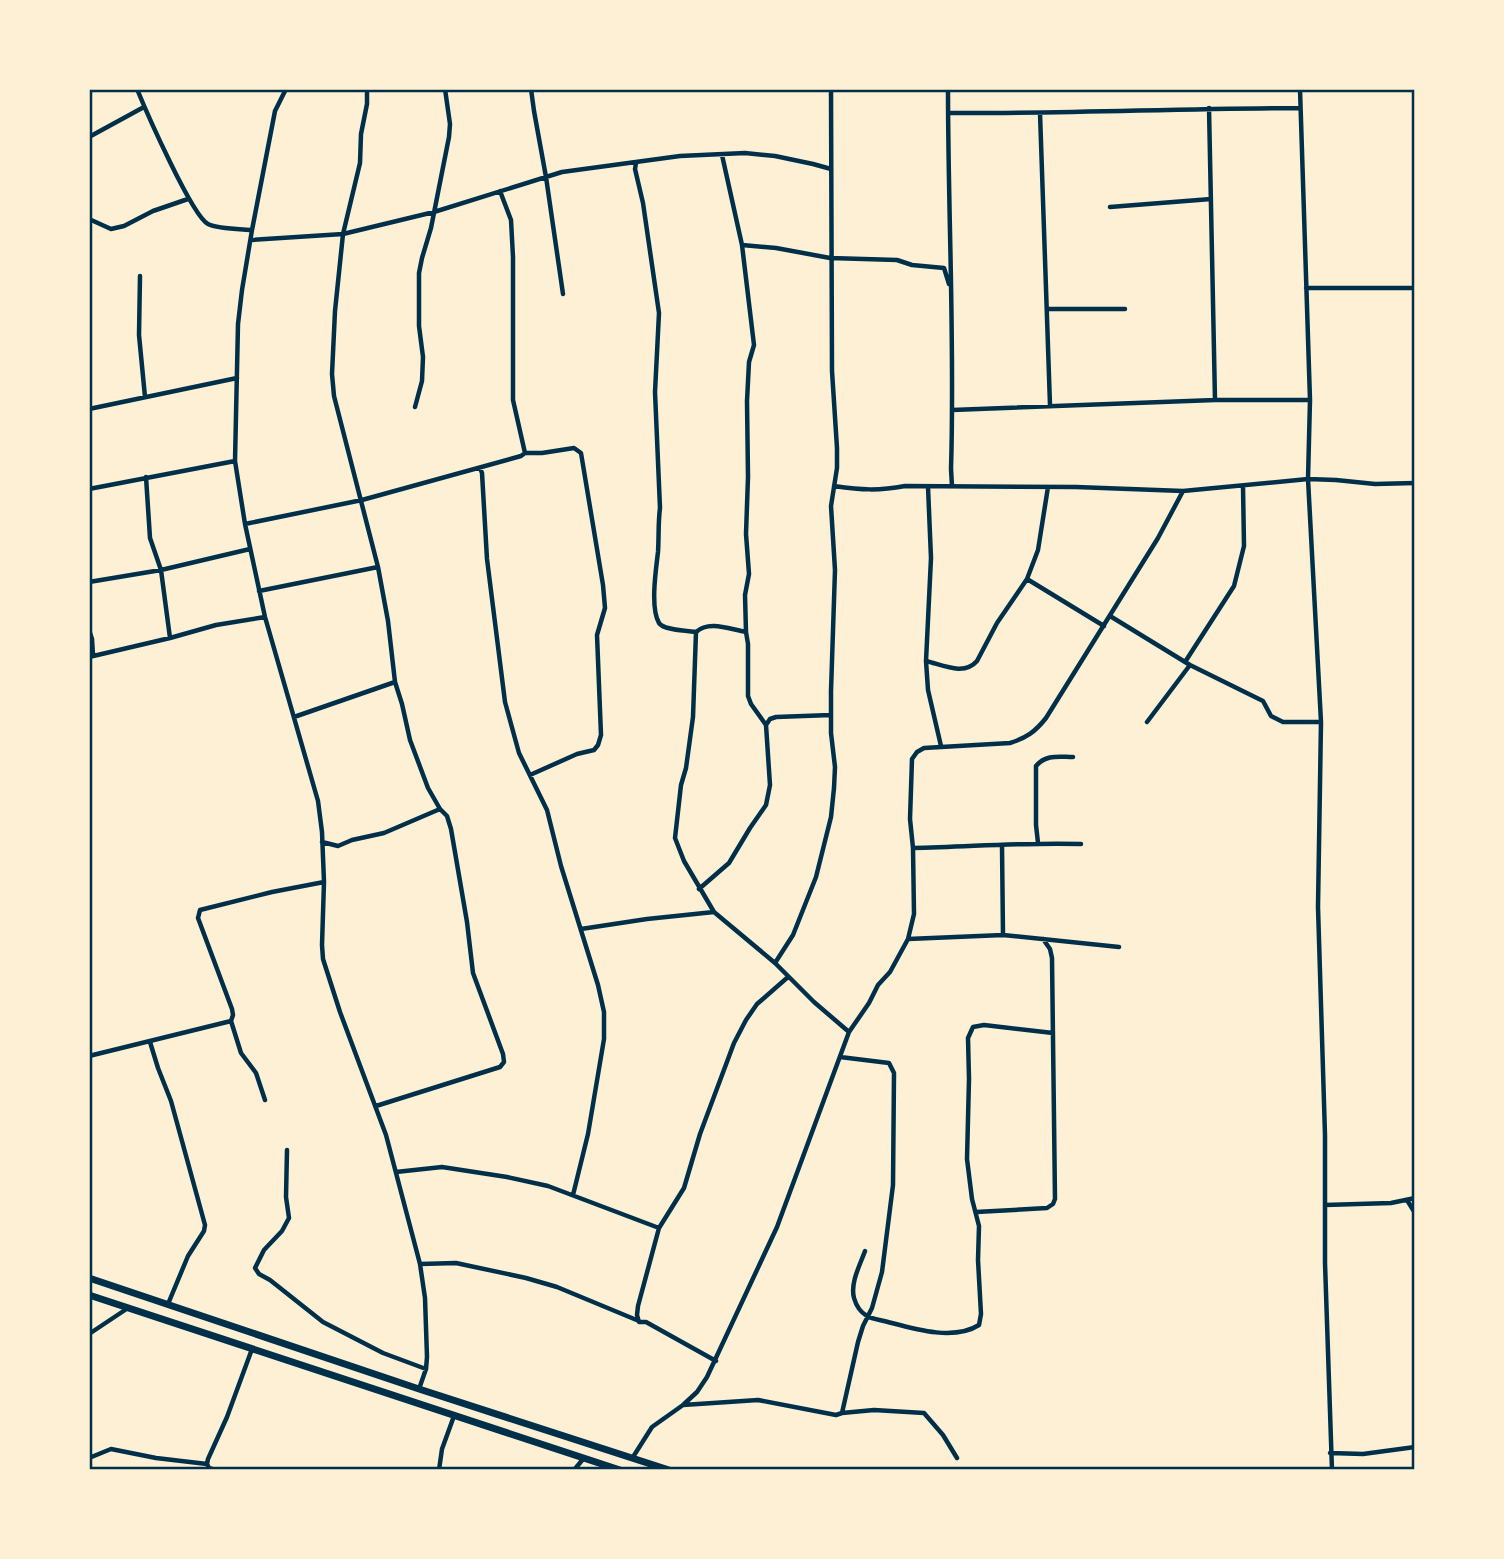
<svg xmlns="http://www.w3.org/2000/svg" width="1504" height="1559" font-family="Cabin,sans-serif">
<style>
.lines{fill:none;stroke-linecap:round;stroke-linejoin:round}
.minor{stroke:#003049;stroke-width:4.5}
.trunk{stroke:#003049;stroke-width:7}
.neatline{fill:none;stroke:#003049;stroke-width:2.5}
</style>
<rect width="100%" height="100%" fill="#fdf0d5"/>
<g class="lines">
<!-- minor -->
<path class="minor" d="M137 89C146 111 192 216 208 224 218 229 240 229 252 230
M286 89 275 111 252 230 242 290 238 324 235 461 245 524 265 617 318 801 322 832 324 882 322 945 323 959 340 1012 386 1135 420 1264 425 1298 427 1357 426 1369 419 1389
M367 89V104L361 134 360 163 343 234 335 311 332 374 334 396 378 567 388 621 395 682 402 704 410 740 428 788 440 809 447 816 451 829 467 922 473 973 503 1054 504 1062 500 1067 376 1106
M531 89 534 111 546 177 563 294
M948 89C948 216 955 343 951 469L952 486
M1300 89 1310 400 1308 479 1321 722 1318 907 1325 1135V1263L1332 1470
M1209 108 1215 400
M948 113C1066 114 1183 108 1300 108
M1040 113 1050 405
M89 137 144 107
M722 155 742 245 754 345 749 362 747 401 748 477 746 534 749 574 745 595 746 632C729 629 709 620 696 632L693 717 686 768 681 785 675 838 684 861 714 912 775 963 814 1002 849 1032
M636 163 635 169 643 203 659 313 655 392 660 508C658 523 659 537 658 552 656 569 650 608 659 623 663 630 687 631 696 632
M500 191 511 220 513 257V400L525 453
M1110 207 1211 199
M89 219 111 229 124 226 153 211 188 199
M251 240 343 234 434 212 562 172 680 156 745 153 775 156 813 164 831 169
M742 245 776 248 830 258 897 260 912 265 944 268 949 284
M140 276 139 335 145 397
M1306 288H1415
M1047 309H1125
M415 407 422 381 423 357 419 326V273L422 258 431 228 449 137 450 124 445 89
M89 409 237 378
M952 410 1215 400H1310
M480 468 482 473 487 559 505 702 519 753 547 810 561 866 598 985 604 1012V1039L588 1134 573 1195
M146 477 150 538 161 570 170 638
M834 486C862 490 878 491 905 486L1076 487 1183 491 1308 479 1336 480 1375 484 1415 483
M928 487 931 558 926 661 928 690 941 746
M89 489 235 461
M245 524 362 500 521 456 525 453H542L574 448 581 453 603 585 605 608 597 635 601 735 598 745 594 750 577 754 530 775
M1027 579 1104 626
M89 582 161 570 250 549
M259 591 378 567
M1110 616 1190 665 1263 701 1271 716 1283 722H1321
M89 630 92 639 93 655
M746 632 748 644V696L751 704 766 725
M89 657 170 638 216 625 265 617
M926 661C943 665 964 676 977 661L997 623 1027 579 1038 550 1048 487
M1185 662 1234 586 1244 546 1243 486
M294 717 395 682
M1147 722 1190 665
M322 842 338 846 352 840 384 833 440 809
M1038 843 1036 825V766C1046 754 1059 757 1073 757
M1002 846 1003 935
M913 848C969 847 1025 842 1081 844
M699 889 729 863 750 828 766 805 770 785 766 725 770 719 776 717 831 715
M581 929 647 919 714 912
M908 939 1003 935 1119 947
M775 963 793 935 816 877 831 817 834 788 835 767 831 733V691L835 570 831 506 837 468V448L832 371 831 89
M231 1021 241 1053 256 1073 265 1100
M150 1042 158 1068 171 1101 205 1225 204 1231 188 1256 168 1304
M89 1056 231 1021 233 1015 232 1009 198 918 200 910 272 892 324 882
M287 1150 286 1197 289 1218 282 1231 264 1250 255 1268 259 1274 270 1280 323 1322 383 1353 426 1369
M396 1172 442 1167 507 1177 548 1186 659 1228
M1407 1200 1415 1213
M1325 1205 1391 1203 1415 1198
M976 1212 1047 1208 1053 1204 1055 1199 1052 958 1050 949 1043 939
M865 1251C860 1265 850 1283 854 1298 856 1305 860 1312 867 1316 872 1319 881 1320 888 1322 914 1329 954 1341 979 1325L981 1314 978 1260 979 1226 972 1199 967 1159 969 1079 968 1038 973 1027 984 1025 1053 1033
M420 1264 456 1263 526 1278 557 1287 639 1321
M89 1334 128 1308
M716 1361 646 1322H639L637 1315 638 1306 659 1228 684 1188 700 1134 734 1043 746 1020 757 1004 788 977
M683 1405 758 1400 836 1415 842 1413 858 1342 863 1326 872 1308 882 1272 893 1185 894 1073 889 1063 840 1057
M842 1413 874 1410 924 1413 943 1435 957 1458
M1330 1453 1363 1454 1415 1447
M633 1457 652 1427 683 1405 697 1392 707 1377 777 1227 849 1032 869 1003 878 985 890 972 908 939 914 914 913 848 910 819 912 759 917 752 924 748 1010 743C1026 738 1035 732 1046 718L1158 538 1183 491
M89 1458 111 1449 156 1458 207 1464
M215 1470 209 1468 207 1464 208 1459 227 1417 252 1349
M439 1470 442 1449 454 1416
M574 1470 584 1458"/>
<!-- trunk -->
<path class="trunk" d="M89 1278 419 1389 669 1470
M89 1295 620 1470"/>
</g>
<!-- border -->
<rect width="1504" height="1559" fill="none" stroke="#fdf0d5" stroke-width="182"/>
<rect x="91" y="91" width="1322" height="1377" class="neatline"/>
</svg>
